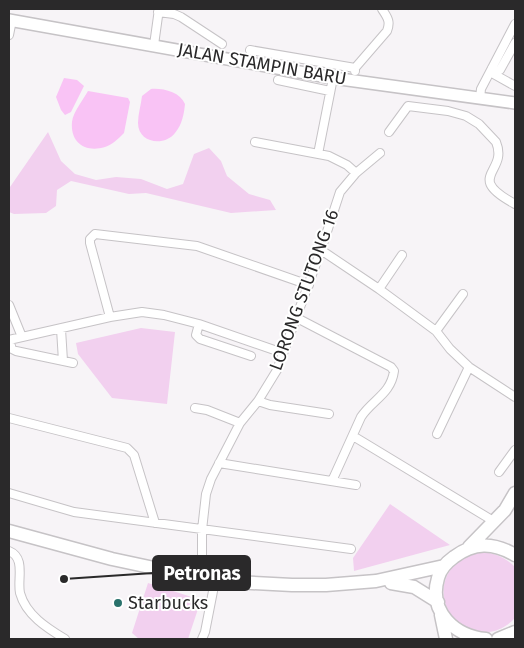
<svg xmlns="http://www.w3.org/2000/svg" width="524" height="648" font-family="'Fira Sans',sans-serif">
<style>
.green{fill:#f2d0ef}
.water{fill:#f9c3f5}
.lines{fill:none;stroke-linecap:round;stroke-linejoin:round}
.street-casing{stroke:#c6c3c6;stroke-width:10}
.secondary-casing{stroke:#c6c3c6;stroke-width:14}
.primary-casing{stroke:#c6c3c6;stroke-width:15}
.street{stroke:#fff;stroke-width:8}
.secondary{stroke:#fff;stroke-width:11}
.primary{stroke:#fff;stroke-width:12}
.poi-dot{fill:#2a726c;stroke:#fff;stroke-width:2}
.labels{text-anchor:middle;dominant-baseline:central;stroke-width:4;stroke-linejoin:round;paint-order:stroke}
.street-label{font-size:18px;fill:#2a292a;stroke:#fff}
.poi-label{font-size:18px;fill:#2a292a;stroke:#fff;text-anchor:start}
.leader{fill:none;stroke:#2a292a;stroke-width:2}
.callout-dot{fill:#2a292a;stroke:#fff;stroke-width:2}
.callout{fill:#2a292a;stroke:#2a292a;stroke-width:2}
.callout-label{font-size:19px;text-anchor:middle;font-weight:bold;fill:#fff}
</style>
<rect width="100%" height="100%" fill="#f7f4f7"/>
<!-- green -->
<path class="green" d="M48 132 61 161 75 174 96 180 116 177 141 179 167 189 183 184 194 154 209 148 221 161 227 176 249 194 270 200 276 210 231 213 146 193 129 194 71 181 57 190 56 206 46 213 14 214 9 212V187H10Z
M141 328 175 332 167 404 112 398 78 354 76 343Z
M390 504 450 545 354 571 353 558Z
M481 552C495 553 505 557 515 567V618C507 627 494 634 481 632 431 624 431 560 481 552Z
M148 583 201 600 188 639H139L132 633Z"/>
<!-- water -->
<path class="water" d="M64 78 77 80 84 86 71 112 65 115 61 110 56 97Z
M151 89C163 88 180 92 185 104 184 114 182 125 175 133 164 147 138 143 138 123 138 114 141 105 142 96Z
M88 91 128 98 130 102 124 133C118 139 112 145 105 147 86 153 70 143 72 122 73 112 83 100 88 91Z"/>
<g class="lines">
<!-- street casing -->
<g class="street-casing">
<path id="street" d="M158 12 174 14 181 17 222 44
M9 35 12 20
M154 45 159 9
M250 50 355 68
M492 68 496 71 500 70 515 43
M355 71V68L387 31C391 21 387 17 382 9
M490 72 515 86
M278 80 330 91
M480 98 481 89 515 24
M389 132 408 106 448 111 466 116 479 124 496 142C509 173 463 176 515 204
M255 142 329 156 347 165 356 173
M318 154 333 78
M321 250 379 289 436 331 450 349 469 367 515 397
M379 289 402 255
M9 305 22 337
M110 317 90 243V239L95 234 197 246 309 285
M297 318 391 367 394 371C391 394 372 400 361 417L332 481
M199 324 196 335 200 339 251 356
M61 329 63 361
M436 331 463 294
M9 340 110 317 142 312 164 315 199 324 283 353
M9 340 12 349 16 351 73 363
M258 401 270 405 329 414
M195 408 207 410 240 423
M9 418 127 448 134 455 155 523
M437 434 469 367
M353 436 495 522
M219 463 356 485
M499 472 515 450
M9 493 74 512 351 549
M9 551C26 558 17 579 20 593 26 615 47 628 65 639
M202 577V530L206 494 211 479 240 423 258 401 277 370 321 250 340 192 356 173 380 153
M202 639 205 632 215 581"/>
</g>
<!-- secondary casing -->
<g class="secondary-casing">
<path id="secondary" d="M9 20 333 78 515 103"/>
</g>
<!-- primary casing -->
<g class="primary-casing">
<path id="primary" d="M9 531 112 559 215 581 292 585H326L376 581 444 566
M469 547 505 510 515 493
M391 583 414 587 438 602
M441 615 446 639
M486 639C455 636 428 612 438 578 440 570 447 562 454 557 474 542 493 542 515 555
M498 639 515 632"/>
</g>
<!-- street -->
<use href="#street" class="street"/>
<!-- secondary -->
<use href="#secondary" class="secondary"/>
<!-- primary -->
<use href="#primary" class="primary"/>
</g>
<!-- markers -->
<circle class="poi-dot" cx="118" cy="603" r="5"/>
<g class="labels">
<!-- street labels -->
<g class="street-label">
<text transform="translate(262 64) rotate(10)">JALAN STAMPIN BARU</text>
<text transform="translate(304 290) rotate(-70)">LORONG STUTONG 16</text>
</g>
<!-- poi labels -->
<g class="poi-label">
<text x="128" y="603">Starbucks</text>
</g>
</g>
<!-- callouts -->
<path class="leader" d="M64 579L153 573"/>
<circle class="callout-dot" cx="64" cy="579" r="5"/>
<rect class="callout" x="153" y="556" width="97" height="34" rx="5"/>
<g class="callout-label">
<text x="202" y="580">Petronas</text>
</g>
<!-- border -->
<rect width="524" height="648" fill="none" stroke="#2a292a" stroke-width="20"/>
</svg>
